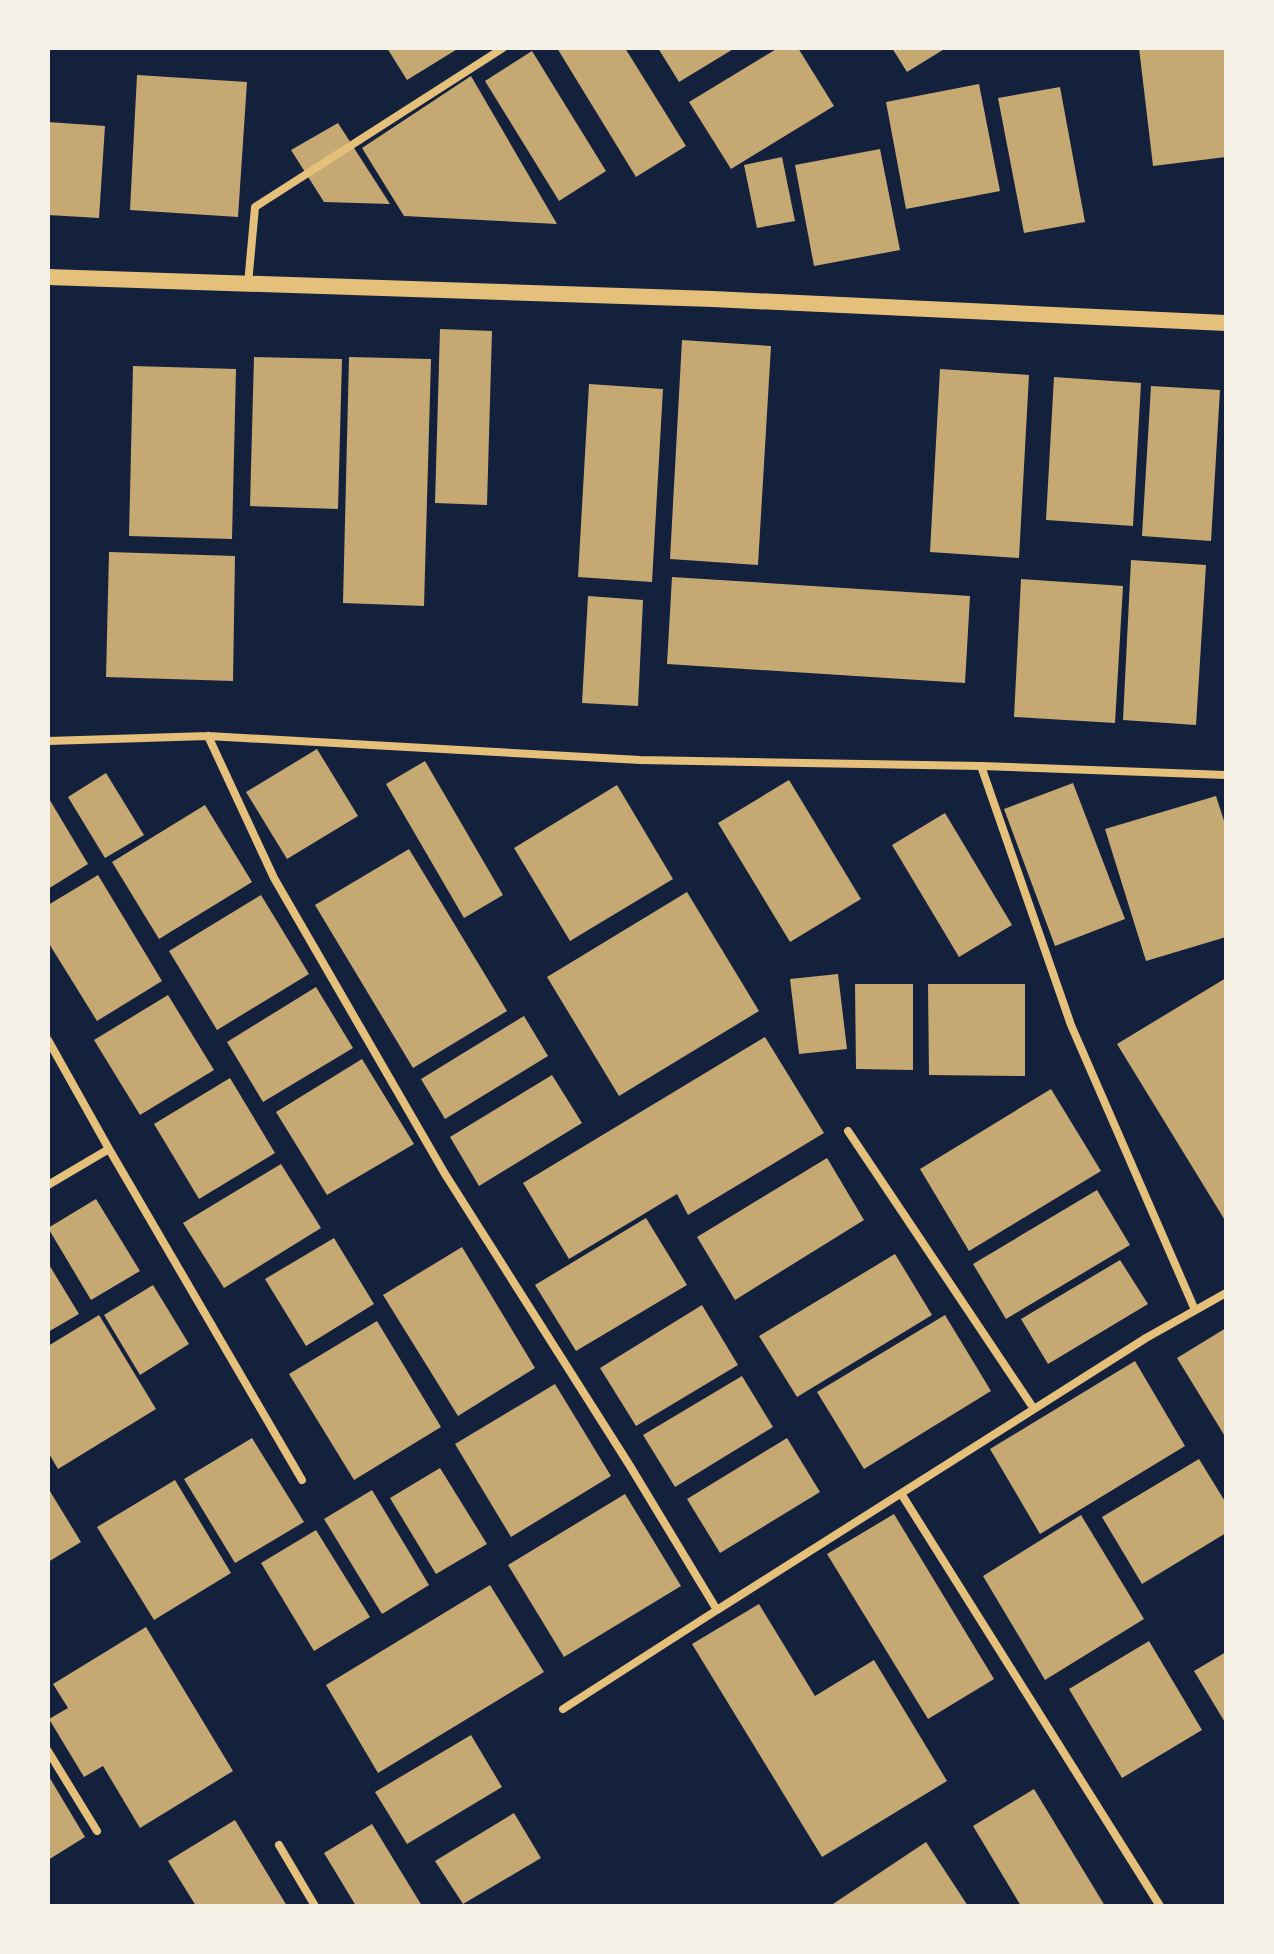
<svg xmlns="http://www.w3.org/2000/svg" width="1274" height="1954" font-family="'DM Sans',sans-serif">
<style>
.building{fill:#c6a872}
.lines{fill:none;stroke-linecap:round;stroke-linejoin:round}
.minor{stroke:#e5c07b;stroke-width:8}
.secondary{stroke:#e5c07b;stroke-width:16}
</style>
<rect width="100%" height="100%" fill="#14213d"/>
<!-- building -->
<path class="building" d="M387 48H459L407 80Z
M557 48H625L686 146 636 177Z
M658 48H735L679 82Z
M778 48H798L834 106 731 169 689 102Z
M892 48H946L907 72Z
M1139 48H1226V157L1153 166Z
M532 51 606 171 559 201 485 81Z
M137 75 247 82 238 217 130 210Z
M471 76 557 224 404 216 362 148Z
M979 84 1000 191 906 209 886 102Z
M1060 87 1085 222 1024 233 998 98Z
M48 122 105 126 99 218 48 215Z
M338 123 390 204 324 202 291 150Z
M880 149 900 250 814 266 795 165Z
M782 157 795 221 757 228 744 165Z
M440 329 492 331 487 505 435 503Z
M682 340 771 346 758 565 670 559Z
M254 357 342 359 338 509 250 506Z
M349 357 431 359 424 606 343 603Z
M133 366 236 369 232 539 129 536Z
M940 369 1029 375 1019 558 930 552Z
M1054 377 1141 383 1133 526 1046 520Z
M589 384 663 389 652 582 578 577Z
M1151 386 1220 390 1211 541 1142 536Z
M109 552 235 556 233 681 106 677Z
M1131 560 1206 565 1196 725 1123 720Z
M672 577 970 596 965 683 667 664Z
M1021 579 1123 586 1115 723 1014 717Z
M588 596 643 600 638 706 582 703Z
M317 749 358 816 287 859 246 792Z
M425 761 503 895 464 918 386 784Z
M106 773 144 835 105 858 68 797Z
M789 780 861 899 790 942 718 823Z
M1073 783 1125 919 1055 946 1004 809Z
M617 785 673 879 570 941 514 848Z
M1216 796 1226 827V937L1146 961 1105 829Z
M48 797 88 864 48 889Z
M205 805 252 882 159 939 112 862Z
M945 813 1012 925 959 957 892 845Z
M409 849 507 1011 413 1068 315 905Z
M98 875 162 981 97 1021 48 942V905Z
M687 892 759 1011 619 1096 547 977Z
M261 895 309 974 217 1030 169 951Z
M838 974 847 1049 799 1054 790 979Z
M1226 978V1222L1117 1044Z
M855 984H913V1070L856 1069Z
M928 984H1025V1076L929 1075Z
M316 987 353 1048 263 1102 227 1042Z
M168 995 214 1070 140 1115 94 1040Z
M524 1016 548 1056 445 1119 421 1079Z
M765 1037 824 1133 688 1215 677 1194 569 1259 523 1183Z
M362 1059 414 1144 327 1195 276 1112Z
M552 1075 582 1123 479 1186 450 1137Z
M230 1078 275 1153 199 1199 154 1124Z
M1051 1089 1101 1171 969 1251 920 1169Z
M827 1158 864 1220 735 1300 697 1237Z
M281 1164 321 1228 224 1288 183 1223Z
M1097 1190 1130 1245 1006 1319 973 1264Z
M96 1199 140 1271 91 1300 48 1228Z
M646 1218 687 1285 576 1351 535 1285Z
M334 1238 374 1304 306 1346 265 1279Z
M462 1247 535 1368 458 1416 383 1295Z
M895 1254 932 1315 797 1397 759 1336Z
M1120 1260 1148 1304 1048 1364 1021 1319Z
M48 1263 79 1314 48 1332Z
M153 1285 189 1344 140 1375 104 1315Z
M702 1305 738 1365 636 1426 600 1368Z
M99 1315 156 1409 58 1469 48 1452V1346Z
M945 1315 991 1391 864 1469 817 1392Z
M377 1321 441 1427 354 1480 289 1374Z
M1226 1328V1438L1177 1358Z
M1135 1361 1185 1446 1040 1534 990 1449Z
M742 1376 773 1427 675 1487 643 1435Z
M555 1384 611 1476 511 1537 455 1444Z
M252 1438 304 1522 235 1563 184 1479Z
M787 1438 820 1492 720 1553 687 1499Z
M1199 1459 1226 1503V1533L1142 1584 1102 1517Z
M440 1468 487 1544 436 1574 390 1498Z
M175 1480 231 1573 154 1620 97 1527Z
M48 1488 81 1542 48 1562Z
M372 1490 429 1585 382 1614 324 1519Z
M625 1494 681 1586 564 1657 508 1565Z
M894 1514 994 1679 928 1719 827 1554Z
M1081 1515 1144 1619 1045 1680 983 1576Z
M316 1530 370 1617 314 1651 261 1563Z
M490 1585 544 1672 378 1773 326 1685Z
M759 1604 815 1696 874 1660 947 1781 822 1857 692 1644Z
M146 1627 233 1771 140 1828 103 1766 84 1777 49 1719 68 1708 53 1684Z
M1149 1641 1202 1730 1122 1778 1069 1689Z
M1226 1652V1724L1194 1671Z
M471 1735 502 1787 407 1844 375 1792Z
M48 1775 85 1837 48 1860Z
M1034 1789 1105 1906H1021L973 1826Z
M514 1813 541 1858 463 1904 435 1861Z
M235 1820 287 1906H196L168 1861Z
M372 1824 422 1906H356L324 1853Z
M926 1842 968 1906H834L833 1904Z"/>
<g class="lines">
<!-- minor -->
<path class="minor" d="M248 284 255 207 503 48
M208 736 274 878 445 1174 630 1466 717 1610 1146 1338 1226 1293
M48 741 208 736 640 760 981 766 1226 775
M981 766 1071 1025 1195 1310
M48 1040 109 1149 302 1480
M848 1131 1034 1409
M48 1185 109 1149
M902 1495 1160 1906
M563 1709 717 1610
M48 1751 97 1831
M279 1845 315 1906"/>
<!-- secondary -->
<path class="secondary" d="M48 277 713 299 1226 323"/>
</g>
<!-- border -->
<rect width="1274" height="1954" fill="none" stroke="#f6f1e7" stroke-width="100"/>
</svg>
